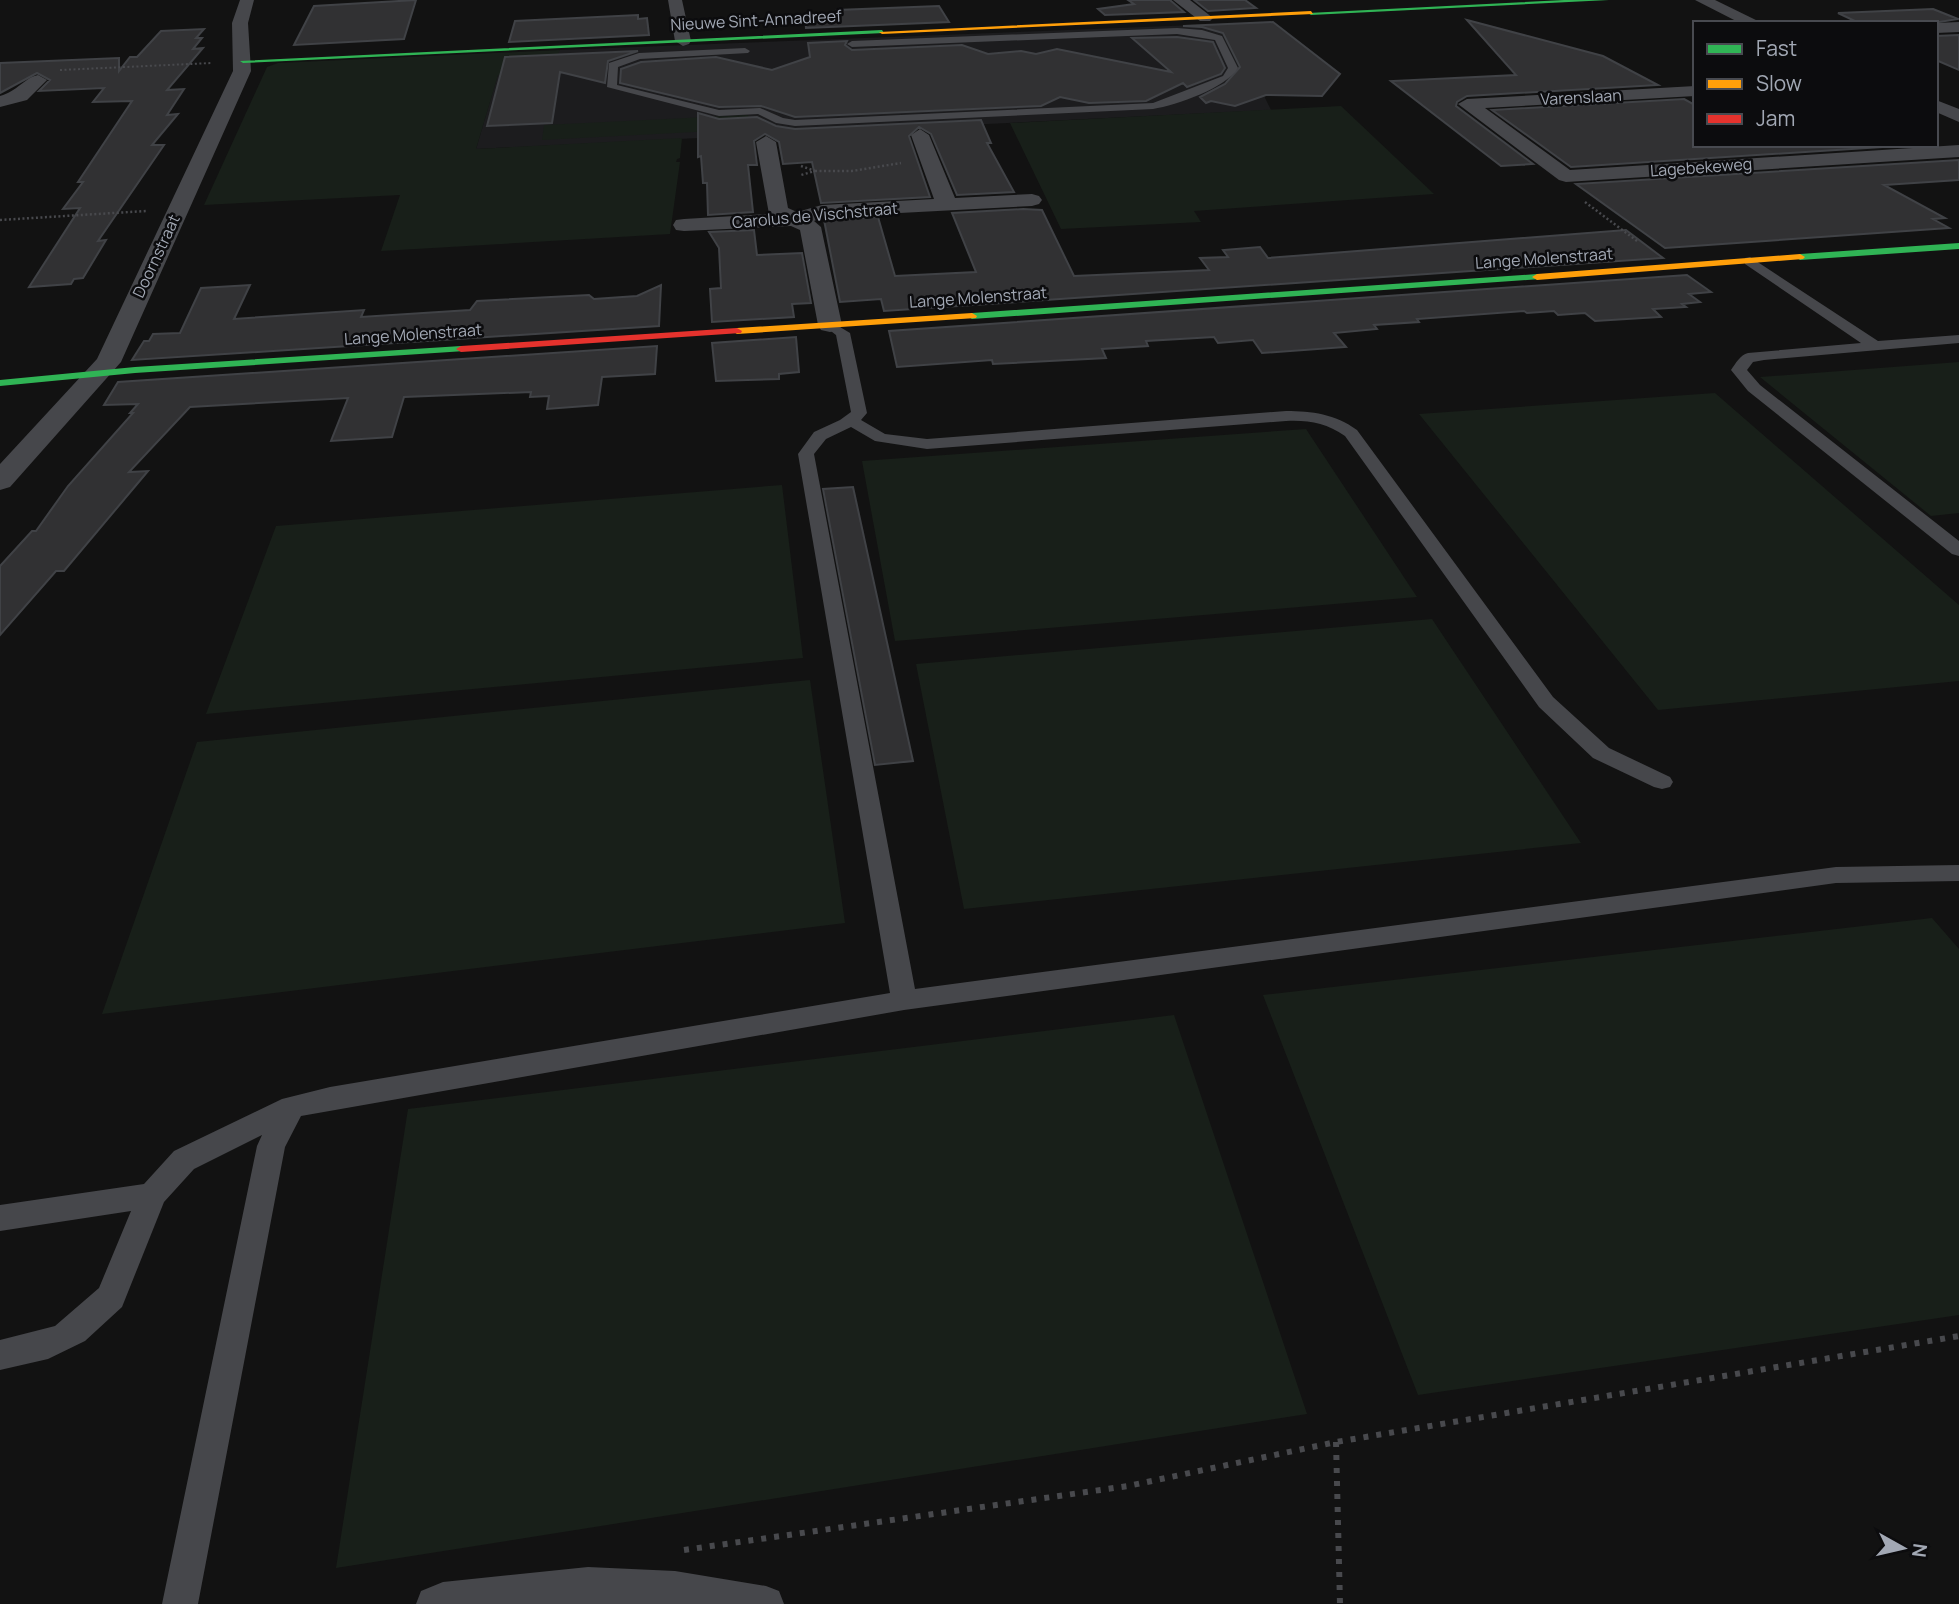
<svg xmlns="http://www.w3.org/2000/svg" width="1959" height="1604" font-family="Manrope,sans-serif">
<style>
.built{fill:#1c1c1e}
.green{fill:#181f19}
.building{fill:#313133;stroke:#404246;stroke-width:2}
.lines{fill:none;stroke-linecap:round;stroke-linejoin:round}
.path-far2{stroke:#48494d;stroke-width:2;stroke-dasharray:2 2.5;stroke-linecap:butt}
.path-far1{stroke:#48494d;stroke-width:2.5;stroke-dasharray:2 2.5;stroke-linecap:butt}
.path{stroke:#48494d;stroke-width:6;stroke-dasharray:5 8;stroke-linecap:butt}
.lane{fill:#46474b;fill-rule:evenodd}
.street{fill:#46474b;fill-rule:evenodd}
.fast{fill:#30b455;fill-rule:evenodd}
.slow{fill:#ff9f0a;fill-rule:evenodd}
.jam{fill:#e5322d;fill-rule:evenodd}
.labels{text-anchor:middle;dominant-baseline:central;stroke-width:5;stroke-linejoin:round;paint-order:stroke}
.far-street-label{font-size:16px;fill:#a2a8b4;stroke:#0c0c0e}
</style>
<rect width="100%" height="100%" fill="#121212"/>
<!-- built -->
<path class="built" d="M1221 24 1229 25 1271 110 476 149 498 74 529 73 560 50Z"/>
<!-- green -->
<path class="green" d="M560 50C550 73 518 74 498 75L476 149 682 138 680 158 677 159 676 162H680L670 234 381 251 400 195 204 205 267 67 278 63Z
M1341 106 1434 194 1194 211 1201 222 1061 229 1010 123Z
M748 115 751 129 542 140 544 125Z
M1959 362V513L1931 516 1760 377Z
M1715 393 1959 605V681L1658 710 1419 414Z
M1306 429 1417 597 895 641 862 461Z
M782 485 803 658 206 714 276 526Z
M1432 619 1581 843 964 909 916 664Z
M810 680 845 923 102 1014 197 742Z
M1932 918 1959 949V1315L1418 1395 1263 995Z
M1174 1015 1307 1414 336 1568 408 1109Z"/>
<!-- building -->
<path class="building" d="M416 0 404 39 294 45 314 6Z
M1128 0H1170L1184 12 1105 15 1098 9 1134 4Z
M1194 0H1245L1256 8 1208 11Z
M939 6 949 22 806 28 805 15 838 14 837 10Z
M1933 9 1958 19 1933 23H1859L1838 13Z
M638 15V19L647 18 649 35 509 42 515 21Z
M1467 20 1603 56 1658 85 1467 96 1457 102 1456 106 1533 164 1501 166 1391 81 1516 75Z
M1273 22 1340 74 1322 96 1266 95 1235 106 1211 101 1206 103 1200 97 1225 84 1240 67 1223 33 1202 27 1183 26Z
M204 29 196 38H202L193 49 203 48 167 90 184 89 167 115 178 114 152 145H164L98 241 106 240 83 278 74 279 71 284 29 287 80 208 63 209 83 182H78L132 101 93 102 104 88 39 91 50 80 37 73 0 93V63L119 58V71L130 57H137L161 31Z
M1959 35V70L1936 60V36Z
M1177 37 1213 42 1225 68 1221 74 1187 87 1183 83 1146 101 1089 103 1060 97 1041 106 795 117 761 106 719 107 620 83 621 69 641 62 716 57 772 70 810 57 808 43 847 41 845 45 852 50 962 45 988 54 1021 51 1036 54 1057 49 1171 72 1132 38Z
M638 51 608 61 605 83 560 72 552 123 487 126 505 57Z
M1684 99 1695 105V145H1914L1571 167 1492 110Z
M698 113 719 119 757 117 776 126 795 129 981 120 991 143H987L1014 192 957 195 931 134 919 127 909 136 930 197 821 203 812 162 783 164 779 142 765 134 754 141 757 165H748L753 212 708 215 707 183H703L701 156 698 157Z
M1959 160V180L1884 185 1945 218 1933 219 1949 228 1665 248 1576 184Z
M1023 209 1042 210 1074 276 1209 270 1200 258 1228 257 1223 250 1260 247 1268 258 1626 230 1663 258 884 311 881 299 840 302 824 220 878 217 895 276 976 272 952 213Z
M754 230 757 255 802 253 811 303 792 304 794 317 712 322 710 289 721 288 719 248 709 232Z
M1687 275 1711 292 1689 294 1700 302 1682 304 1686 307 1653 309 1661 317 1595 321 1585 313 1558 315 1554 311 1527 313 1524 311 1417 319 1419 322 1374 325 1377 329 1334 333 1346 347 1262 353 1253 340 1218 343 1214 337 1146 341 1148 346 1102 349 1106 358 993 364 992 360 897 367 889 331Z
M250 285 234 319 364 310 361 317 470 310 477 301 589 295 594 299 637 296 661 285 659 326 132 360 144 341H149L153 334 180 333 201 288Z
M796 337 799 372 779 374V379L716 381 712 343Z
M657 346 655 374 602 377 598 405 547 409 549 396 530 397 531 392 404 397 392 437 331 441 348 398 190 407 129 472 148 471 64 571H56L0 635V566L32 531H36L68 486 133 413H130L138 404 104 405 118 382Z
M853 487 913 761 875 765 823 489Z"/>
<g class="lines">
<!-- path-far2 -->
<path class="path-far2" d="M60 70 212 63"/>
<!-- path-far1 -->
<path class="path-far1" d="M801 166 815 171 801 175
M815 171H852L901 163
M1585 202 1637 241
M0 220 146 211"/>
<!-- path -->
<path class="path" d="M1336 1442 1340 1604
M684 1550 1128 1486 1336 1442 1959 1336"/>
<!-- lane -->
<path class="lane" d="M1177 28 1202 30 1222 36 1238 68C1226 88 1177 105 1153 109L795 126 776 123 758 114 719 116 607 87 609 63 639 53 745 48 750 51 748 53 640 59 618 67 617 85 719 110 760 108 783 118 795 120 1153 103 1223 76 1228 68 1215 40 1177 34 852 47 847 44 852 41Z
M1750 257 1878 341 1959 335V343L1764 360 1753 362 1747 370 1760 385 1959 541V556L1952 554 1748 391 1731 370C1736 363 1740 355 1748 353L1861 343 1745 264V258Z
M830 321 850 333 867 413 861 420 885 434 927 439 1286 411C1312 411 1335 414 1357 430L1553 697 1609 748 1670 777 1673 782 1670 787 1662 789 1654 787 1593 758 1539 707 1345 436C1326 423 1309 420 1286 421L927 449 875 441 851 427 826 439 814 454 915 989 1836 867 1959 865V881L1836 883 904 1010 301 1116 285 1147 198 1604H162L257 1146 262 1135 194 1169 164 1202 122 1307 85 1341 48 1359 0 1370V1340L55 1326 99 1288 131 1211 0 1231V1205L144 1184 174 1151 282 1099 330 1087 890 993 798 454 814 432 840 420 851 412 836 335 823 325Z
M588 1567 675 1571 766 1586 779 1591 784 1604H416L421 1591 443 1582Z"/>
<!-- street -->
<path class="street" d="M240 0H254L248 23 251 71 121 362 10 487 0 490V464L97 359 233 71 232 23Z
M668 0H682L691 41 689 44 683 46 675 41Z
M1173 0H1190L1213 18 1210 21H1200Z
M1695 0H1715L1762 23H1740Z
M1959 22V32L1936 33V23Z
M38 75 47 80 27 100 0 107V96C18 91 24 78 38 75Z
M1695 86V96L1485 108 1570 170 1959 145V157L1566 182 1559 180 1458 104 1467 99Z
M1936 100 1959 109V122L1936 112Z
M920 129 929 135 955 198 1032 194 1039 196 1042 200 1039 204 1032 206 824 217 814 221 821 227 842 325 839 330 830 332 821 330 818 325 800 230 791 226 684 231 676 230 673 225 676 220 684 219 769 214 756 142 766 136 776 142 788 208 797 212 822 205 934 199 911 135Z"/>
<!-- fast -->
<path class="fast" d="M1564 0H1609L1311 15 1308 13Z
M882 30 884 33 243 63 240 61Z
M1959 243V249L1800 260 1795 257 1800 254Z
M1537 274 1542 277 1540 279 972 319 967 316 972 313Z
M461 346 466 349 465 351 135 373 0 386V380L135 367Z"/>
<!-- slow -->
<path class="slow" d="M1311 11 1313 14 882 34 879 32Z
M1800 254 1805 257 1803 259 1537 280 1532 277 1537 274Z
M972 313 977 316 976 318 737 334 732 331 737 328Z"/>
<!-- jam -->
<path class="jam" d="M737 328 742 331 741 333 461 352 456 349 461 346Z"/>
</g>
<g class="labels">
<!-- far-street labels -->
<g class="far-street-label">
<text transform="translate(756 20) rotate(-3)">Nieuwe Sint-Annadreef</text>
<text transform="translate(1581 97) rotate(-3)">Varenslaan</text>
<text transform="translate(1701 167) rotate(-4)">Lagebekeweg</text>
<text transform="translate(815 215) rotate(-5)">Carolus de Vischstraat</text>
<text transform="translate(156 256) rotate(-65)">Doornstraat</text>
<text transform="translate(1544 258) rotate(-4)">Lange Molenstraat</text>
<text transform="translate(978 297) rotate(-4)">Lange Molenstraat</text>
<text transform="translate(413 334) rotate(-4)">Lange Molenstraat</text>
</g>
</g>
<!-- legend -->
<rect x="1693" y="21" width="245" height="126" fill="#0c0c0e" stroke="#484a50" stroke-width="2"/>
<rect x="1707" y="44" width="35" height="10" fill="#30b455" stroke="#484a50" stroke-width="2"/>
<text x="1756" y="56" font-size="21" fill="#a2a8b4">Fast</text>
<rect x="1707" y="79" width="35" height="10" fill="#ff9f0a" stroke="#484a50" stroke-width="2"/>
<text x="1756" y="91" font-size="21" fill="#a2a8b4">Slow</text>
<rect x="1707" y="114" width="35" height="10" fill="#e5322d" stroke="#484a50" stroke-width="2"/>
<text x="1756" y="126" font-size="21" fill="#a2a8b4">Jam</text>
<!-- north arrow -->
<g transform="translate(1903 1548) rotate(98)" stroke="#0c0c0e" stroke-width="5" paint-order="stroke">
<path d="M0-5L12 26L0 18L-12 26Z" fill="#a2a8b4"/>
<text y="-10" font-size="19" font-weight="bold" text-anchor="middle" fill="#a2a8b4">N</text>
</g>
</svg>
